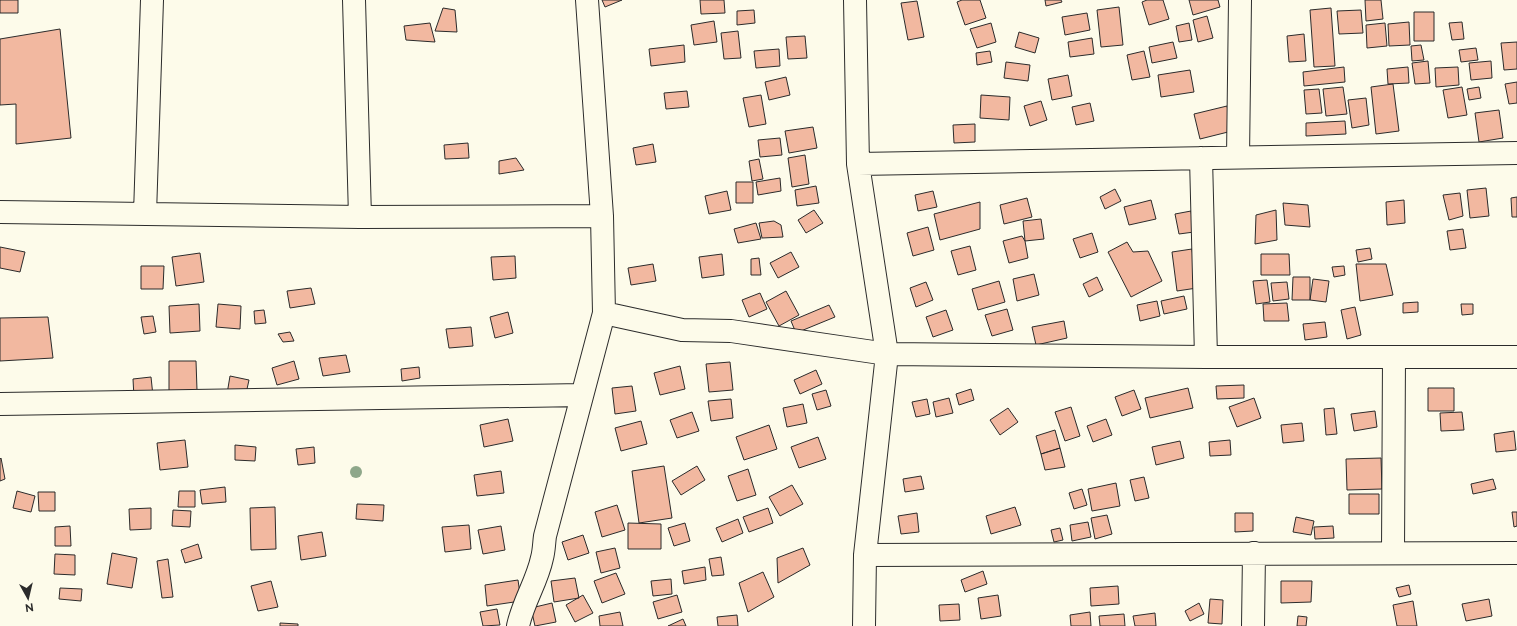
<svg xmlns="http://www.w3.org/2000/svg" width="1517" height="626" font-family="Raleway,sans-serif">
<style>
.building{fill:#f2b8a0;stroke:#2b2b2b}
.lines{fill:none;stroke-linecap:round;stroke-linejoin:round}
.minor-casing{stroke:#2b2b2b;stroke-width:24}
.minor{stroke:#fdfbea;stroke-width:22}
.tree{fill:#8ea78a}
</style>
<rect width="100%" height="100%" fill="#fdfbea"/>
<!-- building -->
<path class="building" d="M0 0H18V13H0Z
M602 0H622L605 7Z
M700 0H724L725 13 701 14Z
M962 0H980L986 18 965 25 957 2Z
M1045 0H1061L1062 2 1046 6Z
M1147 0H1163L1169 19 1149 25 1142 2Z
M1189 0H1218L1220 7 1193 15Z
M1365 0H1381L1383 19 1366 21Z
M917 1 924 37 908 40 901 3Z
M1119 7 1123 45 1101 47 1097 10Z
M443 8 455 10 457 32 435 31Z
M1331 8 1335 66 1314 67 1310 10Z
M754 10 755 23 737 25V11Z
M1361 10 1363 33 1339 34 1337 11Z
M1414 12H1434V41H1414Z
M1087 13 1090 30 1065 35 1062 17Z
M1207 16 1213 38 1198 42 1193 20Z
M714 21 717 42 694 45 691 25Z
M1409 22 1410 45 1389 46 1388 24Z
M1462 22 1464 39 1452 40 1449 23Z
M430 23 435 42 406 40 404 26Z
M991 23 996 42 977 48 970 29Z
M1189 23 1192 40 1179 42 1176 26Z
M1385 23 1387 46 1367 48 1366 25Z
M60 29 71 138 16 144V104L0 105V39Z
M738 31 741 58 724 59 721 33Z
M1019 32 1039 38 1035 53 1015 47Z
M1304 34 1306 61 1289 62 1287 36Z
M805 36 807 58 788 59 786 37Z
M1092 38 1094 54 1070 57 1068 42Z
M1173 42 1177 58 1152 63 1149 47Z
M1517 42V69L1504 70 1501 43Z
M684 45 685 62 651 66 649 49Z
M1421 45 1424 60 1412 61 1411 46Z
M1476 48 1478 60 1461 62 1459 50Z
M779 49 780 66 756 68 754 51Z
M990 51 992 62 977 65 976 53Z
M1144 51 1150 77 1132 80 1127 55Z
M1428 61 1430 83 1415 84 1412 63Z
M1491 61 1492 78 1471 80 1469 63Z
M1006 62 1030 65 1028 81 1004 78Z
M1344 67 1345 82 1304 86 1303 72Z
M1408 67 1409 83 1388 84 1387 69Z
M1458 67 1459 85 1436 87 1435 68Z
M1190 70 1194 92 1161 97 1158 75Z
M1068 75 1072 96 1052 100 1048 79Z
M786 77 790 95 769 100 765 82Z
M1517 82V103L1509 104 1505 84Z
M1393 84 1399 131 1376 134 1371 87Z
M1343 87 1347 114 1326 116 1323 89Z
M1462 87 1467 115 1448 118 1443 90Z
M1479 87 1481 98 1469 100 1467 89Z
M1319 89 1322 113 1306 114 1304 90Z
M687 91 689 107 666 109 664 93Z
M761 95 766 124 749 127 743 98Z
M981 95 1010 97 1009 120 980 118Z
M1366 98 1369 125 1352 128 1348 100Z
M1041 101 1047 120 1030 126 1024 106Z
M1090 103 1094 121 1076 125 1072 107Z
M1227 106 1232 131 1200 139 1194 114Z
M1499 110 1503 138 1479 142 1475 113Z
M1345 121 1346 134 1306 136V123Z
M975 124V142L954 143 953 125Z
M813 127 817 148 789 153 785 131Z
M780 138 782 155 760 157 758 140Z
M468 143 469 158 445 159 444 145Z
M653 144 656 162 636 165 633 148Z
M805 155 809 184 792 187 788 158Z
M516 158 524 170 499 174V161Z
M759 159 763 179 752 181 749 161Z
M780 178 781 191 758 195 756 182Z
M736 182H753V203H736Z
M816 186 819 203 797 206 795 190Z
M1486 188 1489 216 1470 218 1467 190Z
M1115 189 1121 201 1105 209 1100 197Z
M727 191 731 210 709 214 705 196Z
M933 191 937 207 918 211 915 195Z
M1460 193 1463 216 1449 220 1443 195Z
M1517 197V217H1512L1511 198Z
M1027 198 1032 217 1004 224 1000 205Z
M1151 200 1156 219 1129 225 1124 207Z
M1404 200 1405 223 1387 225 1386 202Z
M980 202V229L940 240 934 214Z
M1283 203 1308 205 1310 227 1285 225Z
M814 210 823 223 806 233 798 220Z
M1276 210 1277 240 1255 244 1256 215Z
M1191 211 1194 232 1179 234 1175 214Z
M1041 219 1044 239 1025 241 1023 221Z
M774 221 781 225 783 237 762 238 759 223Z
M756 223 761 239 738 243 734 229Z
M928 227 934 250 913 256 907 233Z
M1463 229 1466 248 1450 250 1447 231Z
M1092 233 1098 252 1080 258 1073 239Z
M1022 236 1025 241 1028 258 1009 263 1003 241Z
M1127 242 1133 252 1148 251 1162 281 1131 297 1108 252Z
M970 246 976 270 958 275 951 251Z
M0 247 25 252 20 272 0 268Z
M1370 248 1372 259 1358 262 1356 250Z
M1192 249 1197 288 1177 291 1172 252Z
M791 252 799 267 778 278 770 263Z
M200 253 204 282 176 286 172 257Z
M722 254 724 275 702 278 699 257Z
M1261 254H1289L1290 275H1261Z
M515 256 516 278 493 280 491 257Z
M759 258 761 275H751V259Z
M653 264 656 281 631 285 628 268Z
M1356 264H1386L1393 295 1360 301Z
M141 266H164L163 289H141Z
M1344 266 1345 275 1334 277 1332 267Z
M1034 274 1039 295 1017 301 1013 279Z
M1097 277 1103 290 1089 297 1083 284Z
M1293 277H1310V300H1292Z
M1313 279 1329 281 1326 302 1310 300Z
M1267 280 1270 302 1256 304 1253 281Z
M999 281 1005 302 978 310 972 289Z
M926 282 933 300 916 307 910 288Z
M1287 282 1289 299 1273 301 1271 283Z
M311 288 315 304 290 308 287 291Z
M786 291 799 315 779 326 766 302Z
M760 293 767 309 749 317 742 300Z
M1184 296 1187 309 1164 314 1161 301Z
M1157 301 1160 316 1140 321 1137 305Z
M1418 302V312L1403 313V303Z
M1287 303 1289 321H1264L1263 304Z
M199 304 200 331 170 333 169 306Z
M218 304 241 306 240 329 216 327Z
M1461 304H1473V314L1462 315Z
M829 305 835 317 796 333 791 321Z
M1355 307 1361 335 1347 339 1341 310Z
M1007 309 1013 330 992 336 985 315Z
M264 310 266 323 255 324 254 311Z
M946 310 953 330 933 337 926 317Z
M508 312 513 333 495 338 490 317Z
M153 316 156 332 144 334 141 317Z
M48 317 53 358 0 361V318Z
M1064 321 1067 338 1036 345 1032 327Z
M1325 322 1327 337 1305 340 1303 324Z
M471 327 473 346 449 348 446 329Z
M290 332 294 341 283 342 278 334Z
M346 355 350 372 323 376 319 358Z
M169 361H196L197 390 169 391Z
M294 361 299 379 277 385 272 368Z
M730 362 733 390 709 392 706 364Z
M680 366 685 389 660 395 654 373Z
M419 367 420 378 402 381 401 369Z
M816 370 822 384 800 394 794 380Z
M230 376 249 380 245 398 227 394Z
M151 377 153 396 134 398 133 379Z
M1244 385V398L1217 399 1216 386Z
M632 386 636 411 615 414 612 388Z
M1188 388 1193 408 1150 418 1145 398Z
M1428 388H1454V411H1428Z
M971 389 974 400 959 405 956 394Z
M826 390 831 406 817 410 812 394Z
M1134 390 1141 409 1122 416 1115 397Z
M949 398 953 413 936 417 933 402Z
M1254 398 1261 418 1237 427 1229 407Z
M731 399 733 418 711 421 708 401Z
M927 399 930 414 916 417 912 402Z
M803 404 807 423 787 427 783 408Z
M1071 407 1080 436 1065 441 1055 412Z
M1008 408 1018 422 1000 435 990 420Z
M1334 408 1337 434 1326 435 1324 409Z
M1375 411 1377 427 1354 431 1351 414Z
M692 412 699 431 677 438 670 420Z
M1462 412 1464 430 1441 431 1440 413Z
M508 419 513 441 484 447 480 425Z
M1106 419 1112 435 1093 442 1087 426Z
M641 421 647 444 621 451 615 428Z
M1302 423 1304 441 1283 443 1281 425Z
M769 425 777 449 744 460 736 437Z
M1055 430 1060 448 1041 454 1036 436Z
M1514 431 1516 450 1496 452 1494 434Z
M818 437 826 459 799 468 791 447Z
M185 440 188 467 160 470 157 443Z
M1230 440 1231 455 1210 456 1209 442Z
M1180 441 1184 458 1156 465 1152 447Z
M235 445 256 447 255 461 235 460Z
M314 447 315 463 298 465 296 449Z
M1060 448 1065 467 1045 470 1041 454Z
M1 458 5 479 0 481V459Z
M1381 458 1382 489 1347 490 1346 459Z
M664 466 672 518 639 523 632 471Z
M697 466 705 480 681 495 672 481Z
M748 469 756 495 737 501 728 476Z
M501 471 504 493 477 496 474 475Z
M921 476 924 489 905 492 903 479Z
M1144 477 1149 498 1135 501 1130 480Z
M1493 479 1496 489 1473 494 1471 484Z
M1116 483 1120 506 1092 511 1088 489Z
M792 485 803 504 780 516 769 497Z
M225 487 226 502 202 504 200 490Z
M1082 489 1087 505 1074 509 1069 493Z
M17 491 35 496 31 512 13 508Z
M179 491H195V507H178Z
M38 492H55V511H39Z
M1349 494H1379V514H1349Z
M357 504 384 505 383 521 356 519Z
M617 505 625 530 602 537 595 512Z
M275 507 276 549 251 550 250 508Z
M1015 507 1021 525 991 534 986 516Z
M151 508V529L130 530 129 509Z
M768 508 773 523 749 532 743 517Z
M173 510 191 511 190 527 172 526Z
M1512 512H1517V526L1514 527Z
M917 513 919 532 901 534 898 516Z
M1235 513H1253V531L1235 532Z
M1107 515 1112 534 1095 539 1091 518Z
M1296 517 1314 521 1311 535 1293 532Z
M738 519 743 533 722 542 716 528Z
M1088 522 1091 537 1072 541 1070 525Z
M628 523 661 524V549H628Z
M685 523 690 541 674 546 668 528Z
M469 525 471 549 445 552 442 527Z
M70 526 71 546H55V527Z
M501 526 505 550 483 554 478 530Z
M1333 526 1334 538 1315 539 1314 527Z
M1060 528 1063 540 1054 542 1051 530Z
M322 532 326 556 301 560 298 536Z
M583 535 589 553 568 560 562 542Z
M198 544 202 558 185 563 181 550Z
M615 548 620 568 601 573 596 552Z
M803 548 810 565 778 583 777 558Z
M112 553 137 558 132 588 107 584Z
M55 554 75 555V575L54 574Z
M721 557 724 575 712 576 709 559Z
M168 559 173 597 162 598 157 561Z
M705 567 706 580 684 584 682 571Z
M983 571 987 584 965 592 961 580Z
M763 572 774 597 748 612 739 583Z
M616 573 625 594 602 603 594 581Z
M575 578 579 598 554 602 551 581Z
M671 579 672 594 653 596 651 581Z
M518 580 521 601 487 606 485 585Z
M271 581 278 607 258 611 251 586Z
M1281 581H1312L1311 602 1281 603Z
M1409 585 1411 594 1399 597 1396 588Z
M1118 586 1119 604 1091 606 1090 588Z
M60 588 82 589 81 601 59 599Z
M583 595 593 613 575 622 566 605Z
M677 595 682 612 658 619 653 602Z
M998 595 1001 616 981 619 978 598Z
M1210 599 1223 600 1222 624 1208 623Z
M1489 599 1492 616 1466 621 1462 604Z
M1413 601 1417 626H1397L1393 605Z
M552 603 556 622 535 626 531 608Z
M1199 603 1204 614 1190 621 1185 611Z
M959 604 960 620 940 621 939 605Z
M497 609 500 625 483 626 480 612Z
M620 612 623 626H600L599 616Z
M1090 612 1091 626H1071L1070 615Z
M1155 613 1156 626H1135L1133 616Z
M1124 614 1125 626H1100L1099 616Z
M737 615 738 626H718L717 617Z
M1298 616 1307 617 1306 626H1297Z
M683 619 686 626H668Z
M280 623 298 624V626H280Z"/>
<g class="lines">
<!-- minor casing -->
<g class="minor-casing">
<path id="minor" d="M354 0 360 217
M587 0 602 216 604 313 682 330 731 331 887 354 1206 357H1517
M855 0 858 164 887 354 865 555 864 626
M1238 157 1240 0
M1201 158 1206 357
M858 164 1517 153
M0 212 360 217 602 216
M145 214 152 0
M0 404 582 395
M1393 553 1394 357
M865 555 1517 553
M518 626C523 602 537 582 542 558 544 551 544 543 545 536L604 313
M1253 626 1254 553"/>
</g>
<!-- minor -->
<use href="#minor" class="minor"/>
</g>
<!-- trees -->
<circle class="tree" cx="356" cy="472" r="6"/>
<!-- north arrow -->
<g transform="translate(28 598) rotate(172)" stroke="#fdfbea" stroke-width="3" paint-order="stroke">
<path d="M0-3L7 15L0 10L-7 15Z" fill="#2b2b2b"/>
<text y="-6" font-size="11" font-weight="bold" text-anchor="middle" fill="#2b2b2b">N</text>
</g>
</svg>
